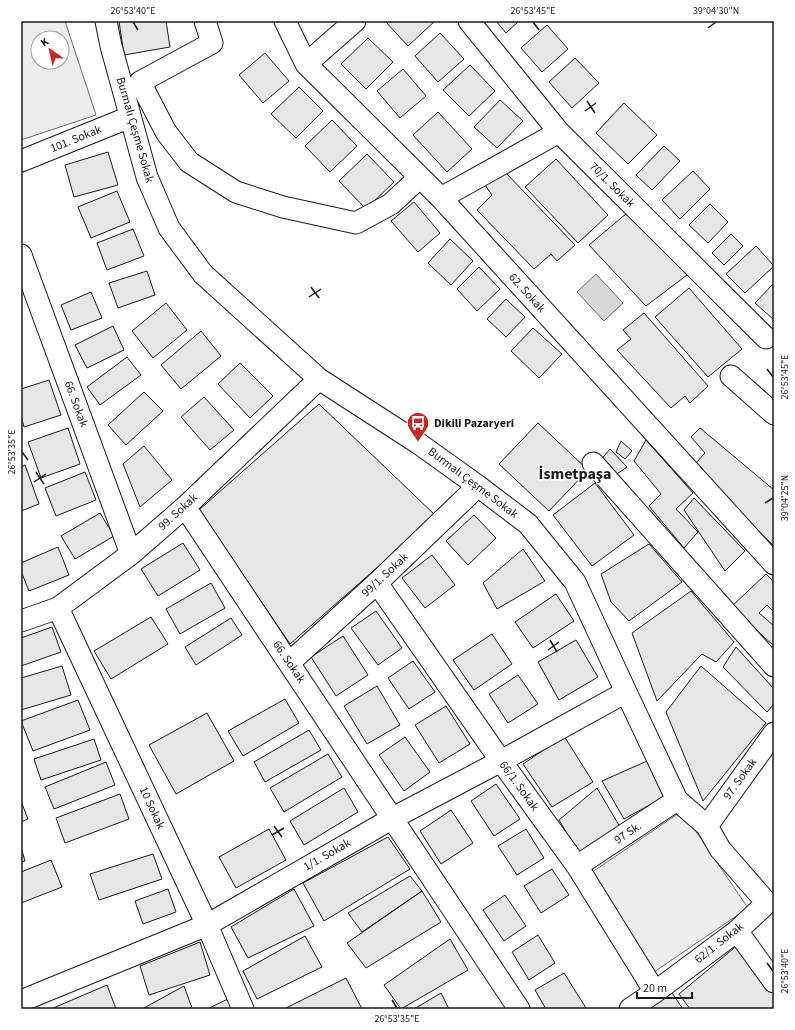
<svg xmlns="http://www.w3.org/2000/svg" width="795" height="1030" font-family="'Source Sans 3',sans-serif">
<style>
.built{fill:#ededed;stroke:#6a6a6a;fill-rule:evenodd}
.water{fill:#d7d7d7;stroke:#6a6a6a}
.building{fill:#e6e6e6;stroke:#1a1a1a}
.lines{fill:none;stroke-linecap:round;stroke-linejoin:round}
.minor-casing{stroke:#1a1a1a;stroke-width:23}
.minor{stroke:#fff;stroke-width:21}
.ticks{fill:none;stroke:#1a1a1a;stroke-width:1.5}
.labels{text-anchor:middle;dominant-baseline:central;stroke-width:3;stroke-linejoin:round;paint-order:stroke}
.street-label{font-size:12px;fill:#1a1a1a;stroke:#fff}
.poi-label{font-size:12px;font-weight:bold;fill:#1a1a1a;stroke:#fff;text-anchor:start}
.district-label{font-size:16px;font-weight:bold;fill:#1a1a1a;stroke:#fff}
.neatline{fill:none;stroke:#1a1a1a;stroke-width:1.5}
.ticks-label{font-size:10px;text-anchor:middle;fill:#1a1a1a}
</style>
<rect width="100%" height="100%" fill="#fff"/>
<!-- built -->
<path class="built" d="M21 21H65L96 115 21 140ZM38 38H62V62H38Z
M682 811 748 908 654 972 588 875Z"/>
<!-- water -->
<path class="water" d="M596 274 623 303 604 321 577 292Z"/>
<!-- building -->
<path class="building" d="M119 21H166L170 47 124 55Z
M385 21H435L408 46Z
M496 21H519L506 33Z
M547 25 568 49 542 72 521 48Z
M440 33 464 59 438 82 415 56Z
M368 38 393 62 366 89 341 64Z
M265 53 289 81 263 103 239 75Z
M575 58 599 83 572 108 549 82Z
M470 65 495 91 469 116 443 90Z
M403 69 426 96 400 118 377 91Z
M299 87 323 111 296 138 271 114Z
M500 100 523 121 497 148 474 127Z
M624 103 657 135 628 164 596 133Z
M438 112 472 149 447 172 413 135Z
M332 120 357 146 330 172 305 146Z
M664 146 680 161 652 190 636 175Z
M108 152 118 185 74 197 65 165Z
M367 154 394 182 366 209 339 181Z
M556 159 608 215 578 243 525 187Z
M504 171 575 245 557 261 551 254 534 269 477 210 492 195 485 185Z
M693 171 710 189 680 219 662 200Z
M117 191 130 222 91 238 78 207Z
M414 202 440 233 418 252 391 221Z
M710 204 728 222 708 243 689 225Z
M627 213 687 275 646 306 589 245Z
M133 229 144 256 107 270 97 243Z
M731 234 743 246 724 265 712 253Z
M450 239 473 261 451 285 428 263Z
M756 246 774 266 745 293 726 274Z
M479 267 500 289 477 311 457 289Z
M147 271 155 295 118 308 109 283Z
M774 283V320L755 303Z
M689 288 742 349 708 377 655 317Z
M91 292 102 318 71 330 61 305Z
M506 299 525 317 506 337 487 319Z
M166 303 187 330 153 358 132 331Z
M644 313 708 386 690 403 685 396 671 408 617 350 631 339 623 330Z
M113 326 124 350 87 368 75 345Z
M533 328 562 354 539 378 511 351Z
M201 331 221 356 181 389 161 365Z
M127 357 141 375 100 405 87 387Z
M240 363 273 396 250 418 218 384Z
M49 380 61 415 24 427 21 416V389Z
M144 392 163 411 126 445 108 425Z
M204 397 234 430 210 450 181 417Z
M319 404 436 516 290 644 199 510Z
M538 423 588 470 549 511 499 464Z
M68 428 80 464 41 478 28 442Z
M700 428 774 490V546L738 512 714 482 695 464 705 453 691 437Z
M646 440 693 493 676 509 698 532 684 548 649 506 661 494 634 461Z
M621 441 632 451 625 459 616 452Z
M144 446 172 480 140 507 123 464Z
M610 449 627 467 614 476 599 462Z
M25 465 39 504 21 511V467Z
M85 472 96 500 56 516 45 488Z
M595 483 634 535 592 566 553 515Z
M694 498 745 551 725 571 684 510Z
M100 513 114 536 75 559 61 536Z
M474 515 496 538 468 565 446 541Z
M183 543 200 570 158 596 141 569Z
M649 544 682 582 629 621 611 602 601 574Z
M58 547 69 575 29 591 21 571V563Z
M523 549 545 581 497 609 483 583Z
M432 555 455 585 425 608 402 578Z
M766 574 774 582V612L767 605 759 613 774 626V646L731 607Z
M211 583 225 608 180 634 166 609Z
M691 591 734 642 716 662 702 654 657 701 632 633Z
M556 594 574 621 533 648 515 622Z
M376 611 402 648 378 665 351 628Z
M151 617 168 644 111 679 94 651Z
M231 618 242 635 196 665 185 647Z
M52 627 61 652 21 666V638Z
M492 634 512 664 474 690 453 660Z
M343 636 368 675 336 696 311 657Z
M576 640 598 677 559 700 538 662Z
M736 647 774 689V704L767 712 723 667Z
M413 661 435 692 409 709 388 678Z
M62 666 71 695 21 710V678Z
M701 666 766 723 703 801 666 712Z
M518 675 538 704 508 723 489 694Z
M377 686 400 725 367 744 344 706Z
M285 699 299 723 243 756 228 731Z
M78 700 90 730 33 751 21 721Z
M446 706 470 744 439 763 415 725Z
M207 713 234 761 176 794 149 745Z
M309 730 321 750 265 782 254 762Z
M564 736 593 782 552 807 523 764Z
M405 737 430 772 404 791 379 755Z
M94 739 101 760 41 780 34 759Z
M328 754 342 777 284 812 270 788Z
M647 761 664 797 624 819 602 781Z
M106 762 115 785 54 809 45 787Z
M496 784 520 819 494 836 471 801Z
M344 788 358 812 304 845 290 821Z
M597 788 620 827 580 855 559 820Z
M120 794 129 819 65 843 56 818Z
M21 801 28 819 21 822Z
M451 810 473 843 441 864 420 831Z
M269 829 286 860 236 888 219 857Z
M526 829 544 858 517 875 498 846Z
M388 837 410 869 324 921 303 883Z
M21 847 25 861 21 862Z
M153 854 162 879 99 900 90 874Z
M51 860 62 887 21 903V872Z
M552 869 569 895 541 913 524 886Z
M410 876 422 891 362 932 348 913Z
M168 889 176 912 143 924 135 901Z
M294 889 314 926 248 958 231 927Z
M422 891 441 922 366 968 347 943Z
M505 895 526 926 504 941 483 910Z
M538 935 555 963 529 980 512 952Z
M305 936 322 967 257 999 243 971Z
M450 939 468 970 401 1009 384 985Z
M200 942 210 975 149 995 140 966Z
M739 944 774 993V1009H690L679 994Z
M564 973 586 1008 584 1009H546L535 990Z
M346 978 362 1009H284Z
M107 985 116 1009H51Z
M184 986 192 1008 188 1009H144V1008Z
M670 990 683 1009H643Z
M441 993 449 1009H414Z
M228 999 232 1009H207Z"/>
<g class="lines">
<!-- minor casing -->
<g class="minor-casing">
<path id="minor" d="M106 21 111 46 147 177 169 228 203 274 319 379 418 443 478 486 528 524 575 582 626 692 677 800 707 826 720 849 767 903
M205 21 212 43 140 82 166 132 189 162 236 192 283 207 356 223 391 204 420 177
M285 21 306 64 441 198 774 564
M469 21 559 132 766 338
M306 64 355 21
M21 161 130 117
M441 198 559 132
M21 255 131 554
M731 376 774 414
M593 463 774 666
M185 507 519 1009
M377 583 501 761 577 866 655 992
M58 608 207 925 243 1009
M21 621 58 608 131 554 185 507 319 379
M289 663 377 583 478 486
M707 826 774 733
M577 866 677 800
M737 931 774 982
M21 1001 207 925 393 818 501 761 626 692
M630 1009 655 992 737 931 767 903"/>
</g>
<!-- minor -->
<use href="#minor" class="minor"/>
</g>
<!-- ticks -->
<path class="ticks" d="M133 22 138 30M533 22 539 30M708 28 716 22M587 101 595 113M585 111 596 103M311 287 319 298M309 297 321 289M767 369 773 377M22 452 28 460M36 472 44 484M34 482 46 474M765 503 773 498M550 640 557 652M548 650 559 642M274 826 282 837M272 835 284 828M767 963 773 971M392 1000 397 1008"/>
<!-- icons -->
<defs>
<g id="bus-pin" transform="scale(1.15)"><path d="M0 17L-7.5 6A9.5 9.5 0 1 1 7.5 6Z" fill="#c62828" stroke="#fff"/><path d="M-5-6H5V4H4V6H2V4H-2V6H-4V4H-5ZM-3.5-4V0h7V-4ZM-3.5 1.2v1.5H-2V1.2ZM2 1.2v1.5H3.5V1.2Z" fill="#fff"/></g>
</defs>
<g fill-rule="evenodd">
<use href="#bus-pin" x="418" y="423"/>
</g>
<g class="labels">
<!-- street labels -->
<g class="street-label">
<text transform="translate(135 130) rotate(74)">Burmalı Çeşme Sokak</text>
<text transform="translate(76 139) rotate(-22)">101. Sokak</text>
<text transform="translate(612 185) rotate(45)">70/1. Sokak</text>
<text transform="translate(527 293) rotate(48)">62. Sokak</text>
<text transform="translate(76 404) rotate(70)">66. Sokak</text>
<text transform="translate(473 483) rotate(37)">Burmalı Çeşme Sokak</text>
<text transform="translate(178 512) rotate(-42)">99. Sokak</text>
<text transform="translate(385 575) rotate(-43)">99/1. Sokak</text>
<text transform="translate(289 662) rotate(56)">66. Sokak</text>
<text transform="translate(740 779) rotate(-54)">97. Sokak</text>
<text transform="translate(519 786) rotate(54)">66/1. Sokak</text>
<text transform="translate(152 808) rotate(65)">10 Sokak</text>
<text transform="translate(628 833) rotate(-34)">97 Sk.</text>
<text transform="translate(327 855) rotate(-30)">1/1. Sokak</text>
<text transform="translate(719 943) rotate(-38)">62/1. Sokak</text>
</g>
<!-- poi labels -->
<g class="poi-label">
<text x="434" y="423">Dikili Pazaryeri</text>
</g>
<!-- district labels -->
<g class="district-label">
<text x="575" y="474">İsmetpaşa</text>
</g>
</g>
<!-- border -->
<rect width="795" height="1030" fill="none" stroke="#ffffff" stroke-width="44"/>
<!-- north arrow -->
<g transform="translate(50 50) rotate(326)"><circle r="19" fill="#ffffff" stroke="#a3a3a3"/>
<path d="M0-3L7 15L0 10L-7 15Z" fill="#c62828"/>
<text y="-6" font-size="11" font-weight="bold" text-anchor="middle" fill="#1a1a1a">K</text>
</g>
<!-- scale -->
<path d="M637 992v6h55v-6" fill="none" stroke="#1a1a1a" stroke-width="2"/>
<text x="643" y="992" font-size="12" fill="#1a1a1a" stroke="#ffffff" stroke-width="3" paint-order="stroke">20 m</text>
<rect x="22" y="22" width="751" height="986" class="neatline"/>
<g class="ticks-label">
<text x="133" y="14">26°53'40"E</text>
<text x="533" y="14">26°53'45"E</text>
<text x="716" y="14">39°04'30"N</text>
<text transform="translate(784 377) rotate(-90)" y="4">26°53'45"E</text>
<text transform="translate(11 452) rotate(-90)" y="4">26°53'35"E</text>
<text transform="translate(784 498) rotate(-90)" y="4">39°04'25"N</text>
<text transform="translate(784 971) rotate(-90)" y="4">26°53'40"E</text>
<text x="397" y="1022">26°53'35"E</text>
</g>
</svg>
